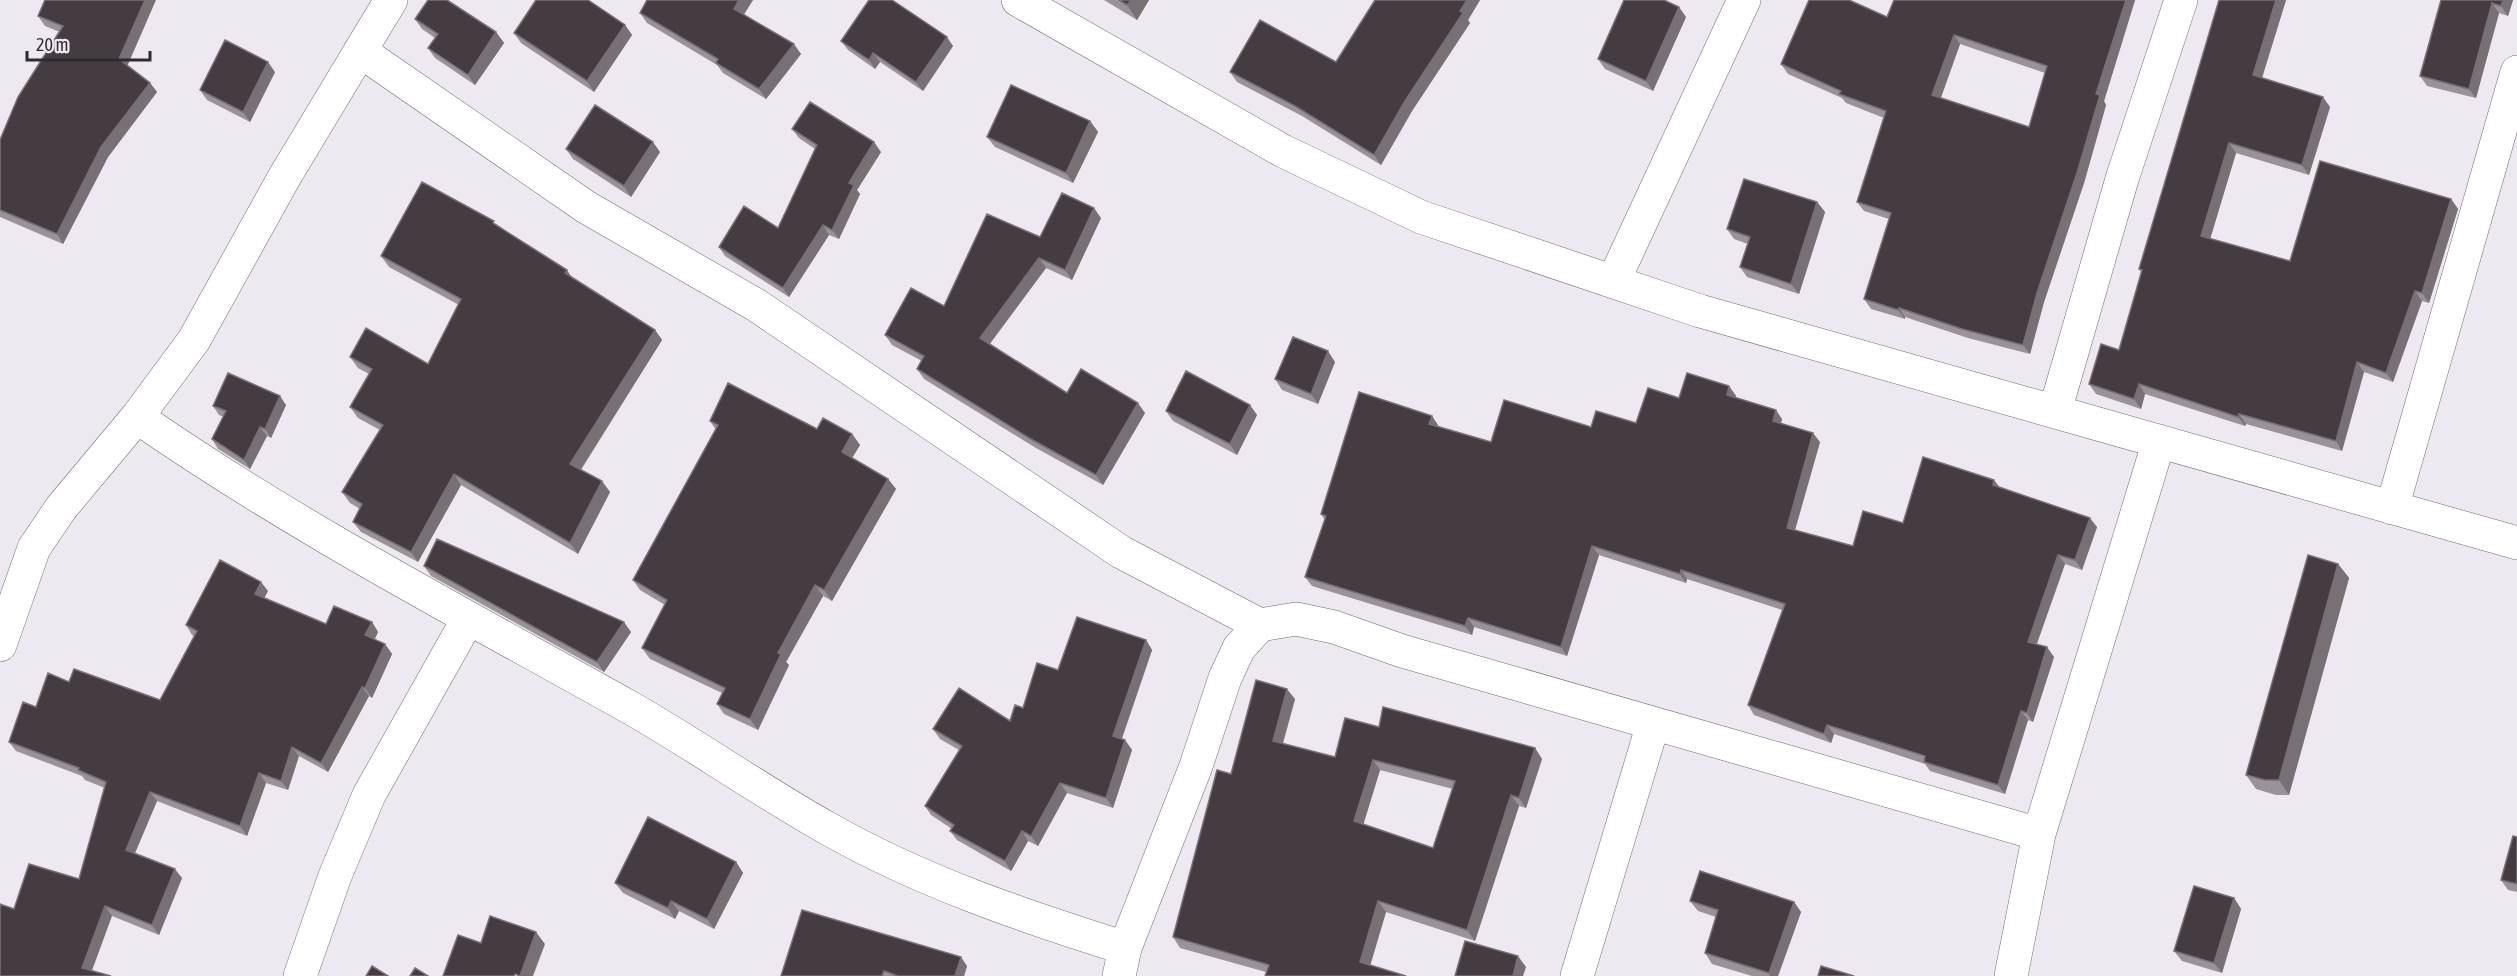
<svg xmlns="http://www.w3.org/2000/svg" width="2517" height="976" font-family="'Asap Condensed',sans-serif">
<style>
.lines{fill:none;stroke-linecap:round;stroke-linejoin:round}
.street-casing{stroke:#716c73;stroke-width:34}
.street{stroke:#fff;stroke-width:33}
.wall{fill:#999298;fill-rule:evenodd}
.shaded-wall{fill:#777075}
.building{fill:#443c40;stroke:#777075;stroke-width:1.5;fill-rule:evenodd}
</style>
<rect width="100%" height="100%" fill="#eee8f1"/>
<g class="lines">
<!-- street casing -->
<g class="street-casing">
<path id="street" d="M1018 0 1283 151 1421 217 1700 311 2517 543
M360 51 586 207 756 305 1121 552 1260 625
M1614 280 1744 0
M2055 411 2122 179 2181 0
M137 417C294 526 463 614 629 707 696 745 759 790 827 828 920 881 1023 916 1125 948
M2392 508 2517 72
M0 645 34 548 61 508 137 417 194 340 285 176 391 0
M300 976 335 876 369 795 468 619
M1119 976 1125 948 1196 766 1225 678 1239 648 1260 625 1296 619 1334 627 1402 651 2039 834
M1577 976 1653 724
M2011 976 2039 834 2159 441"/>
</g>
<!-- street -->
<use href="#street" class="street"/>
</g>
<!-- wall -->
<path class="wall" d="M45 0 150 83 157 92 108 157 63 244 0 217V140L60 32 45 26 38 16Z
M647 0H753L744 14 801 54 766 99 723 73 717 65 647 23 640 13Z
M1104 0H1149L1137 20Z
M1375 0H1480L1468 20 1470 23 1412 111 1381 165 1302 116 1237 82 1230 72 1336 62Z
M1894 0H2135L2104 101 2106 105 2084 183 2044 302 2030 354 1968 338 1905 317V319L1871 309 1864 299 1889 219 1864 211 1857 202 1884 118 1846 103 1842 98 1788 74 1781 64 1887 17ZM1960 44 2045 73 2029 127 1941 98Z
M2219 0H2286L2262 78 2330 107 2309 175 2236 153 2210 239 2290 261 2451 199 2458 209 2429 303 2422 301 2393 382 2364 372 2342 451 2246 424 2245 426 2145 394 2141 409 2096 394 2089 384 2119 350 2142 273 2139 269Z
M2441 0H2513L2508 16 2499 13 2476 98 2427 86 2420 76Z
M1686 17 1653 91 1605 69 1598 59Z
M415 19 496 32 504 43 475 85 435 58 428 48 435 38 422 29Z
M625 25 632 35 594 92 521 43 514 33Z
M841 41 953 46 923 91 880 62 875 69 848 50Z
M275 72 250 122 207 100 200 90Z
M1090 121 1098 132 1073 183 995 147 987 137Z
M792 129 881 152 857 190 860 194 839 239 829 235 789 297 725 256 719 247 778 228 815 149 799 138Z
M566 149 660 152 631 197 573 159Z
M1817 202 1825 212 1799 294 1747 277 1740 267 1748 244 1734 239 1727 229Z
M1101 218 1072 280 1046 268 990 344 1067 393 1145 413 1103 485 1036 448 924 379 917 369 922 361 892 345 885 335 944 306 1040 237Z
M498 226 572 278 655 330 662 340 581 470 610 492 578 554 461 485 418 562 361 532 353 522 360 509 350 503 342 492 380 430 358 418 350 407 369 374 358 368 350 357 428 364 459 305 389 267 381 256Z
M1335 362 1318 404 1282 390 1275 379Z
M1729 386 1736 396 1735 398 1782 419 1781 424 1820 442 1795 530 1853 546 1903 523 1999 487 2097 527 2082 570 2065 564 2037 644 2054 657 2033 722 2028 720 2005 794 1930 771 1925 764 1834 734 1831 743 1754 715 1748 705 1782 610 1687 579 1686 583 1599 555 1567 656 1474 627 1472 635 1312 586 1305 577 1325 520 1321 514 1432 416 1438 426 1491 442 1591 427 1636 423 1679 398Z
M286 405 271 438 267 436 250 469 218 449 212 439 224 417 219 415 213 406Z
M1166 411 1257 415 1237 455 1173 421Z
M710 421 817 429 852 434 860 445 852 458 888 479 896 489 832 601 823 596 786 662 789 665 758 730 724 714 717 704 722 693 650 659 642 648 665 605 640 590 633 580 716 430Z
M2338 564 2349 578 2289 795H2276L2256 789 2246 775Z
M424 566 631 632 604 672 431 576Z
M268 591 264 598 326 624 372 622 378 632 375 639 385 644 392 654 372 698 369 696 328 772 299 756 288 790 266 783 247 836 157 801 135 853 182 878 159 935 112 916 0 976 14 909 79 879 105 788 85 780 82 776 16 751 9 742 36 707 69 682 160 700 194 636 192 635 186 625Z
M1146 640 1152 650 1122 739 1125 740 1132 750 1113 808 1067 793 1038 846 1028 841 1011 871 957 840 950 831 952 829 931 815 925 806 959 750 940 739 933 729 1010 721 1058 670Z
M1295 699 1283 744 1335 757 1379 727 1535 748 1542 759 1526 808 1519 806 1475 941 1386 912 1370 965 1266 972 1180 948 1173 937 1231 774ZM1380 770 1453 789 1433 848 1363 825Z
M2517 837V892L2508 890 2501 880Z
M736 862 743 873 714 929 679 911 675 919 623 893 615 883Z
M2234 898 2241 909 2222 973 2182 961 2174 951Z
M1690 901 1794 902 1801 912 1778 976H1752L1712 964 1705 953 1716 917 1698 911Z
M967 966 964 976H781Z"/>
<!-- shaded-wall -->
<path class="shaded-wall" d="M145 0H156L126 69 119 59Z
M739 0H753L741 19 734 9Z
M1131 0H1149L1137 20 1127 5Z
M1467 0H1480L1468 20 1470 23 1412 111 1381 165 1374 155 1405 101Z
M2126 0H2135L2104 101 2106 105 2084 183 2044 302 2030 354 2023 345 2037 293 2096 94Z
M2276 0H2286L2260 84 2253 75Z
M2503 0H2513L2508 16 2501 6Z
M2492 3 2499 13 2476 98 2469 89Z
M1679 7 1686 17 1653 91 1646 81Z
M625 25 632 35 594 92 587 81Z
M496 32 504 43 475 85 468 75Z
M1954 35 1960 44 1938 105 1932 95Z
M947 37 953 46 923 91 916 82Z
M794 44 801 54 766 99 759 89Z
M873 53 880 62 875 69 869 60Z
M268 62 275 72 250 122 243 112Z
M150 83 157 92 108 157 63 244 57 234 101 147Z
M2323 97 2330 107 2309 175 2302 165Z
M1090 121 1098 132 1073 183 1066 173Z
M653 142 660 152 631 197 624 186Z
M874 142 881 152 857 190 860 194 839 239 832 230 849 183Z
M2229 143 2236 153 2208 246 2201 236Z
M2451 199 2458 209 2429 303 2422 293Z
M1817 202 1825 212 1799 294 1791 284Z
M1094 208 1101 218 1072 280 1065 270Z
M823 225 829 235 789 297 783 288Z
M1039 258 1046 268 987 347 980 338Z
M567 270 574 281 565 273Z
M2415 291 2422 301 2393 382 2386 373Z
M1899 308 1905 317V319L1898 310Z
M655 330 662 340 577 475 570 464Z
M1328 351 1335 362 1318 404 1311 394Z
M2357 362 2364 372 2342 451 2336 441Z
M2139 384 2145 394 2141 409 2134 399Z
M1729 386 1736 396 1733 405 1727 395Z
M280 396 286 405 271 438 265 429Z
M1138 403 1145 413 1103 485 1096 475Z
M1250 405 1257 415 1237 455 1230 444Z
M1776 410 1782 419 1779 431 1773 421Z
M2239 414 2246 424 2245 426 2238 417Z
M1432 416 1438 425 1436 433 1429 424Z
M260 427 267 436 250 469 244 460Z
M1813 433 1820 442 1793 537 1787 528Z
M852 434 860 445 849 463 842 452Z
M454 474 461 485 418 562 411 552Z
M888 479 896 489 832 601 824 590Z
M1994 480 2001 489 1993 485Z
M602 481 610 492 578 554 570 543Z
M2090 518 2097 527 2082 570 2075 560Z
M1592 546 1599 555 1567 656 1561 647Z
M2058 555 2065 564 2034 651 2028 642Z
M2338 564 2349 578 2289 795 2279 780Z
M1681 570 1687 579 1686 583 1680 574Z
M261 582 268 591 261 604 255 594Z
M815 585 823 596 786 662 789 665 758 730 750 719 778 653Z
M1468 618 1474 627 1472 635 1465 626Z
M372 622 378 632 372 644 365 635Z
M624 622 631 632 604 672 597 662Z
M1146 640 1152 650 1119 746 1113 736Z
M385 644 392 654 372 698 365 688Z
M2047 647 2054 657 2033 722 2027 713Z
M362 687 369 696 328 772 321 763Z
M1287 689 1295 699 1280 752 1273 741Z
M2021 711 2028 720 2005 794 1998 785Z
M1827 725 1834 734 1831 743 1824 734Z
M1125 740 1132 750 1113 808 1106 798Z
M292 747 299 756 288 790 281 781Z
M1535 748 1542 759 1526 808 1519 798Z
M1373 760 1380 770 1361 832 1354 821Z
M259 773 266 783 247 836 240 826Z
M1060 783 1067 793 1038 846 1031 836Z
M150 792 157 801 132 860 126 850Z
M1511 795 1519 806 1475 941 1467 930Z
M1022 831 1028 841 1011 871 1005 861Z
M736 862 743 873 714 929 707 919Z
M175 869 182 878 159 935 152 925Z
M2234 898 2241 909 2222 973 2214 963Z
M671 901 679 911 675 919 668 908Z
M1378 901 1386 912 1368 973 1360 962Z
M1794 902 1801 912 1778 976H1770L1769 973Z
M105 906 112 916 90 976 82 968Z
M536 932 545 944 533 976H520Z
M1518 956 1526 967 1523 976H1513Z
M961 957 967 966 964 976H955Z"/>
<!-- building -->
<path class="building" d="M45 0H145L119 59 150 83 101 147 57 234 0 210V140L18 97 63 26 38 16Z
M428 0H447L496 32 468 75 428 48 438 34 415 19Z
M536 0H588L625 25 587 81 514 33Z
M647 0H739L734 9 794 44 759 89 716 63 718 59 640 13Z
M869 0H892L947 37 916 82 873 53 869 60 841 41Z
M1119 0H1131L1127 5Z
M1375 0H1467L1460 11 1463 13 1405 101 1374 155 1295 106 1230 72 1260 20 1336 62Z
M1624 0H1664L1679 7 1646 81 1598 59Z
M1809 0H1849L1887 17 1894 0H2126L2096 94 2100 95 2077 173 2037 293 2023 345 1962 329 1899 308 1898 310 1864 299 1891 213 1857 202 1886 111 1839 94 1841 91 1781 64ZM1954 35 2047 66 2029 127 1932 95Z
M2219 0H2276L2253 75 2323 97 2302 165 2229 143 2201 236 2290 261 2320 161 2451 199 2422 293 2415 291 2386 373 2357 362 2336 441 2239 414 2238 417 2139 384 2134 399 2089 384 2101 344 2119 350 2142 270 2139 269Z
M2441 0H2503L2501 6 2492 3 2469 89 2420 76Z
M225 40 268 62 243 112 200 90Z
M1011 85 1090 121 1066 173 987 137Z
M810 102 874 142 849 183 854 185 832 230 823 225 783 288 719 247 744 206 778 228 817 145 792 129Z
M595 105 653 142 624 186 566 149Z
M1744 179 1817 202 1791 284 1740 267 1750 237 1727 229Z
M422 182 494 221 493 223 567 270 565 273 655 330 570 464 602 481 570 543 454 474 411 552 353 522 362 504 342 492 383 425 350 407 372 369 350 357 366 328 428 364 461 299 381 256Z
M1062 193 1094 208 1065 270 1039 258 980 338 1067 393 1081 369 1138 403 1096 475 1029 438 917 369 924 356 885 335 911 288 944 306 987 214 1040 237Z
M1293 337 1328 351 1311 394 1275 379Z
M1186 371 1250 405 1230 444 1166 411Z
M228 373 280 396 265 429 260 427 244 460 212 439 226 411 213 406Z
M1687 373 1729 386 1727 395 1776 410 1773 421 1813 433 1787 528 1853 546 1863 511 1903 523 1923 457 1994 480 1993 485 2090 518 2075 560 2058 555 2028 642 2047 647 2027 713 2021 711 1998 785 1924 762 1925 756 1827 725 1824 734 1748 705 1785 604 1681 570 1680 574 1592 546 1561 647 1468 618 1465 626 1305 577 1326 516 1321 514 1359 392 1432 416 1429 424 1491 442 1504 400 1591 427 1596 411 1636 423 1648 388 1679 398Z
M728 383 817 429 823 418 852 434 842 452 888 479 824 590 815 585 778 653 781 654 750 719 717 704 725 688 642 648 667 600 633 580 718 425 710 421Z
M437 539 624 622 597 662 424 566Z
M2308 555 2338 564 2279 780H2265L2246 775Z
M220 560 261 582 255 594 326 624 334 606 372 622 365 635 385 644 365 688 362 687 321 763 292 747 281 781 259 773 240 826 150 792 126 850 175 869 152 925 105 906 82 968 111 976H0V904L14 909 29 864 79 879 106 782 78 770 79 768 9 742 23 702 36 707 48 673 69 682 74 669 160 700 197 631 186 625Z
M1077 617 1146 640 1113 736 1125 740 1106 798 1060 783 1031 836 1022 831 1005 861 950 831 954 825 925 806 962 746 933 729 959 688 1010 721 1015 705 1023 708 1037 663 1058 670Z
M1256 680 1287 689 1273 741 1335 757 1345 718 1379 727 1383 707 1535 748 1519 798 1511 795 1467 930 1378 901 1360 962 1406 976H1265L1269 965 1173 937 1217 770 1231 774ZM1373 760 1455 781 1433 848 1354 821Z
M648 817 736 862 707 919 671 901 668 908 615 883Z
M2513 836 2517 837V884L2501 880Z
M1700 871 1794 902 1769 973 1705 953 1718 910 1690 901Z
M2194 886 2234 898 2214 963 2174 951Z
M802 910 961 957 955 976H898L884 971 882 976H781Z
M490 916 536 932 520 976 515 974 514 976H443L458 935 481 943Z
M1465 941 1518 956 1513 976H1455Z
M372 966 388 976H366Z
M1821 966 1854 976H1818Z
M415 968 428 976H410Z"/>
<!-- scale -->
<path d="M27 51v9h123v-9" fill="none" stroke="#2d2b2e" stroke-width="3"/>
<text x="36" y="51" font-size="18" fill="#2d2b2e" stroke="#eee8f1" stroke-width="4.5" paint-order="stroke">20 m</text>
</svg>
